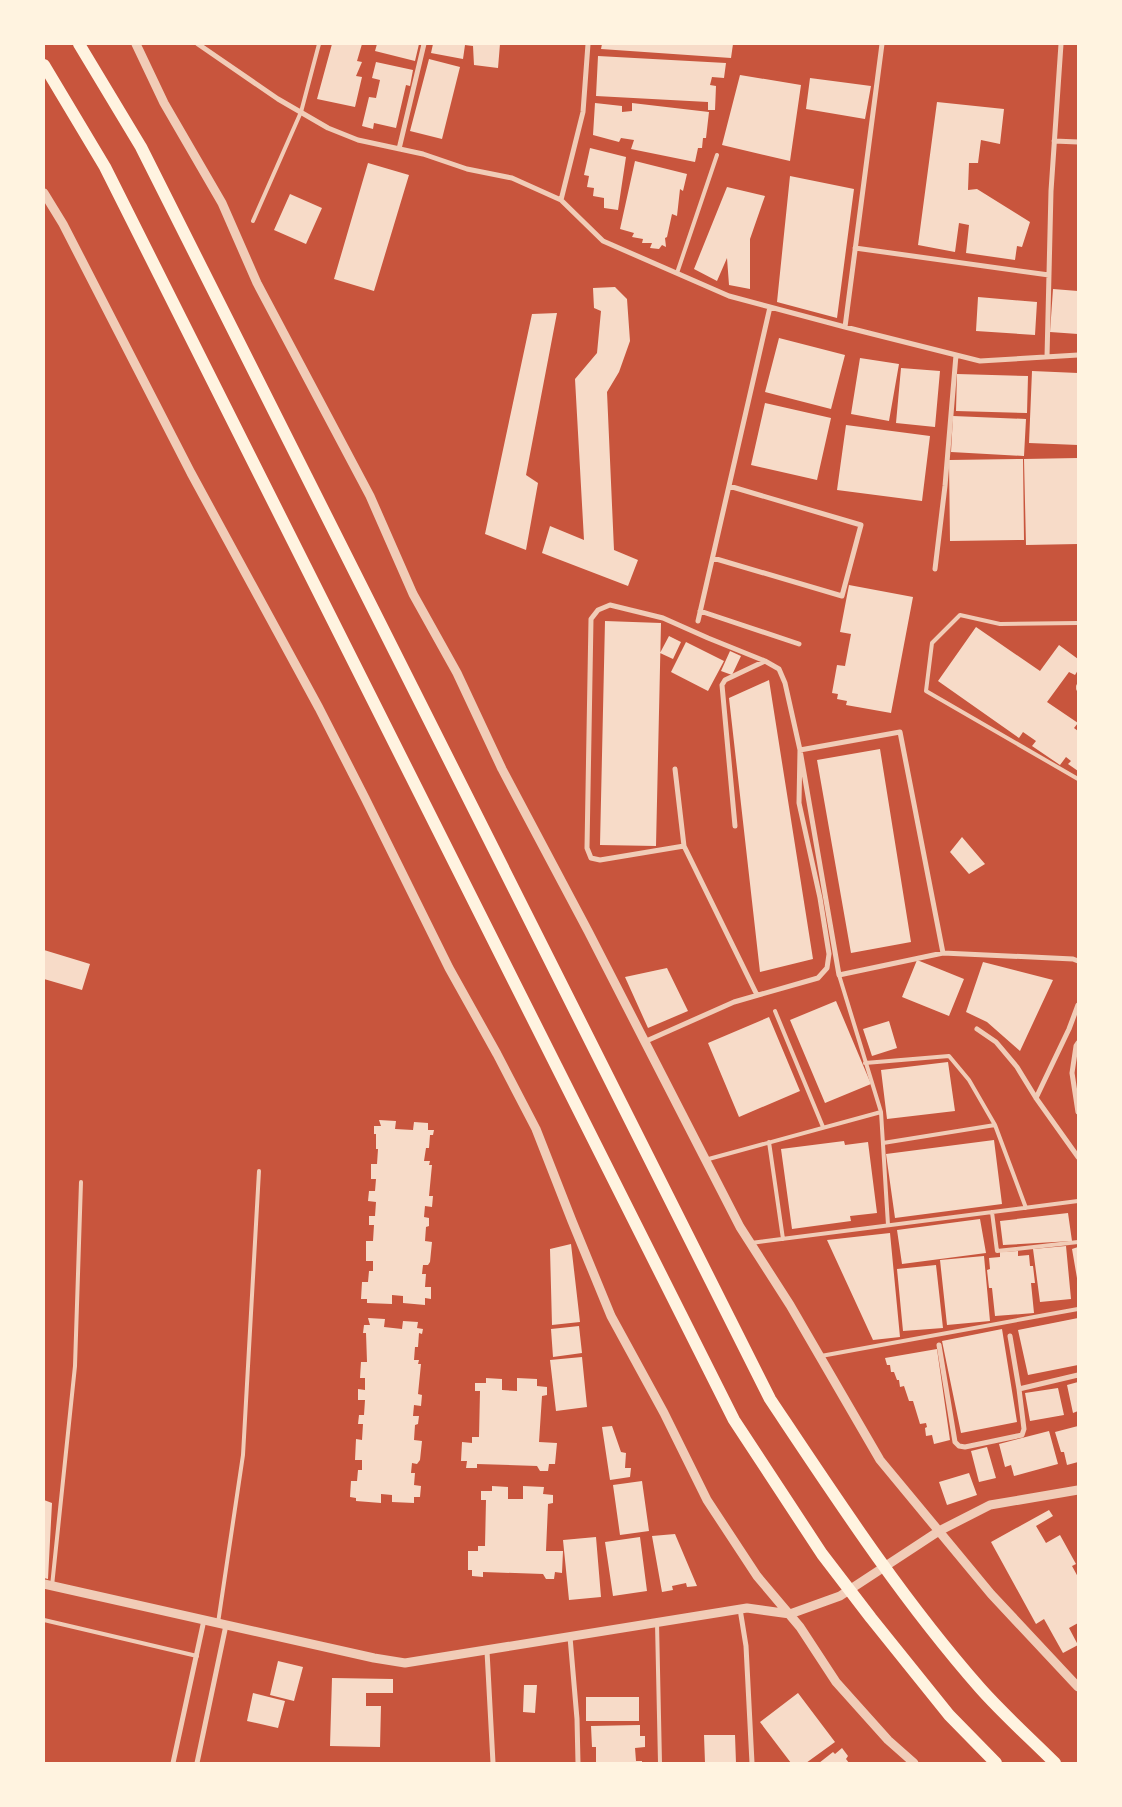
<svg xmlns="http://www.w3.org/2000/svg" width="1122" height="1807" font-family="'Fira Sans Condensed',sans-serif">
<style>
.building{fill:#f7dbc8}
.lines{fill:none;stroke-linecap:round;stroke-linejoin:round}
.service{stroke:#f1ccb7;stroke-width:4}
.minor{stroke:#f1ccb7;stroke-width:5}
.tertiary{stroke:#f1ccb7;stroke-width:9}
.trunk{stroke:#fff3e0;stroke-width:12}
</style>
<rect width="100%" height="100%" fill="#c8553d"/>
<!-- building -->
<path class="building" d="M332 44H362L357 61 362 62 356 76 362 77 355 107 317 99Z
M377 44H419L415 61 375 51Z
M433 44H500L498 68 474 65 473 46 465 45 463 59 431 53Z
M602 44H733L731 58 601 49Z
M598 56 726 63 724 78 712 77 710 85 716 86 715 110H708V102L596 96Z
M429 59 460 67 442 139 410 131Z
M376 62 413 70 410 86 406 85 396 128 374 123 373 129 362 126 369 97 376 98 380 80 372 78Z
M740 75 801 85 790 161 722 145Z
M810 78 871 86 865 119 806 109Z
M937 102 1004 109 1000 144 981 140 978 163H969L968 190 977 189 1030 222 1022 247 1017 246 1015 260 966 253 969 225 959 223 955 252 918 245Z
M595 103 622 106V112L632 111V103L709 112 706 138H703L702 148H698L695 162 631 149 634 140 621 138 619 142 593 135Z
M590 148 626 157 618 210 604 208V198L593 196 594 188 587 187 589 176 584 175Z
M635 161 687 174 683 191 680 189 677 216 672 214 667 237 665 238 666 247 662 245 659 249 650 248 652 243H642L643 239 632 237 634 233 620 229Z
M368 163 409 175 374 291 334 279Z
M790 176 854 189 837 318 777 302Z
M727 187 765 196 750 239V289L729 285 727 258 717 281 694 269Z
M290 194 322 208 306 244 274 230Z
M615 287 627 299 630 341 619 372 607 392 614 550 638 560 628 586 542 553 550 526 584 540 575 379 597 353 601 311 594 308 593 288Z
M1053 289 1078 291V334L1050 332Z
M978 297 1037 302 1035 335 976 331Z
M557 313 526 475 538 483 526 550 485 534 532 314Z
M779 338 845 355 831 409 765 392Z
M860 358 899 364 889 421 851 414Z
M901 368 940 371 935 427 896 423Z
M1032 371 1078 373V445L1029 443Z
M957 374 1028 376 1027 413 956 411Z
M765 403 831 418 817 480 751 465Z
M953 416 1026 419 1024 456 951 452Z
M846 425 930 436 922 501 837 490Z
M1078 458V544L1026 545 1024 459Z
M1023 459 1024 540 950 541 949 460Z
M849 585 913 597 891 713 846 705 847 701 837 699 838 694 832 693 837 665 845 666 851 634 840 632Z
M605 621 661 623 656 846 600 845Z
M976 627 1040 671 1059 645 1078 659V670L1075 675 1069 672 1047 702 1078 723 1074 728 1078 731V771L1068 764 1071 761 1066 757 1060 765 1032 746 1036 741 1023 732 1019 738 938 681Z
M669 636 681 642 673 659 660 653Z
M686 642 724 661 708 691 671 672Z
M730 651 741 656 732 675 721 671Z
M769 680 813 959 760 972 729 698Z
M880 749 911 942 851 953 817 760Z
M962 837 985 864 969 874 950 852Z
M44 950 90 964 82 990 44 979Z
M917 960 964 979 949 1016 902 997Z
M983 962 1053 980 1020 1051 987 1022 966 1012Z
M667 968 688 1011 648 1028 625 977Z
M836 1001 871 1084 825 1103 790 1020Z
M769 1017 800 1091 739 1117 708 1043Z
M889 1021 897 1048 872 1056 863 1029Z
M948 1062 955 1111 887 1119 881 1070Z
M379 1120 396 1121 395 1129 413 1130 414 1122 428 1123V1130H434L433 1135H430L429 1148H426L424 1161H430L429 1165H432L429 1196H433L432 1207 425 1206 424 1217 429 1218V1226L426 1227 425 1241 432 1242 430 1262 428 1265H423L422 1274H426L425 1287H431V1299L425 1298V1305L403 1303V1296L392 1295V1304L367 1303V1299H361L362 1282H368L369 1271H373V1261H366V1241H373L374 1225H369V1216H375L376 1202 368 1201 369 1191H375L376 1179H371V1164H377L378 1149H376V1134H374V1126H381Z
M994 1140 1002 1204 895 1218 886 1154Z
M844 1141 845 1145 868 1142 877 1213 850 1216 851 1221 792 1229 781 1149Z
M1068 1213 1072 1241 1003 1245 1000 1221Z
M980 1219 986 1253 902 1264 897 1230Z
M890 1233 900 1337 873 1340 827 1240Z
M571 1244 580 1322 552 1325 550 1249Z
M1066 1246 1071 1299 1040 1302 1033 1249Z
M1078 1247V1277L1077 1278 1072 1249Z
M1018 1251V1256L1029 1255 1030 1266H1033L1035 1283H1031L1034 1313 995 1316 992 1288H989L987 1270 990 1269 989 1258 1000 1257V1252Z
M984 1256 990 1321 947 1325 940 1260Z
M936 1265 943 1328 903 1331 897 1269Z
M368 1318 385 1319 384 1327 402 1329 403 1321 418 1322 417 1328 423 1329 422 1334 419 1333 418 1347H415L414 1360H419L418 1364H421L418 1394 422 1395 421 1406 414 1405 413 1416H419L418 1424 415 1425 414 1440 422 1441 420 1460 417 1464 412 1463 411 1473H415L414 1485 421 1486 420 1497H414V1503L392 1502V1495L381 1494V1503L356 1501V1498L350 1497 351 1481H357L358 1470H362V1460H355L356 1439 362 1440 363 1424H358L359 1415H364L365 1400H358V1389L365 1390V1378H360L361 1362H367L366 1333H363L364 1325H370Z
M1078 1318V1365L1028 1375 1018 1330Z
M579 1326 582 1353 553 1357 551 1329Z
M1002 1329 1017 1422 961 1433 942 1341Z
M937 1349 950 1440 934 1444 932 1435 926 1436 925 1428 927 1427 926 1423 920 1424 913 1401H909L904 1386 900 1387 899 1380H897L894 1372H891L890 1365H887L885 1358Z
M582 1357 587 1407 556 1411 550 1360Z
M486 1378 502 1379V1390L517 1391V1378L537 1379V1386L547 1387V1395L542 1396 539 1442 557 1443 555 1464H549L548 1471H540L537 1466 477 1464V1468H466L467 1461H461L462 1442 472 1443V1437H479L480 1391H475V1383H486Z
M1078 1382V1411L1073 1413 1067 1385Z
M1058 1388 1064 1415 1030 1421 1025 1393Z
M612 1426 621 1452 626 1453 625 1468H631L630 1477 610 1480 602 1427Z
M1078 1426V1462L1067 1465 1064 1452H1061L1055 1432Z
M1049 1431 1058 1464 1014 1476 1011 1465 1005 1467 999 1444Z
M987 1447 996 1478 979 1482 971 1451Z
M969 1473 977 1495 947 1505 939 1482Z
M642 1481 649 1531 620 1535 613 1485Z
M492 1486 508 1487V1499H523V1486L544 1487 543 1494 553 1495V1503L548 1504 546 1551H563L562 1573 555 1572 554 1579H546L543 1574 483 1572V1577L472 1576V1570H468V1551H478V1546H485L486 1500H481V1491H492Z
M44 1500 52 1503 48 1579 44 1578Z
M1049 1510 1053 1516 1036 1526 1046 1543 1060 1535 1076 1564 1072 1566 1078 1577V1623L1069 1628 1078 1645 1063 1653 1044 1619 1036 1624 991 1542Z
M675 1534 697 1586 687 1587 686 1583 672 1586 673 1590 662 1592 652 1536Z
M596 1537 601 1597 569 1600 563 1540Z
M640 1537 647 1591 613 1596 605 1542Z
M278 1661 303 1667 294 1701 270 1695Z
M332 1678 393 1679V1693H366V1706H381L380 1747 330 1746Z
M524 1685H537L535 1713 523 1712Z
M253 1693 285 1701 278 1728 247 1721Z
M798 1693 835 1742 806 1763H791L760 1722Z
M586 1697H639V1721H586Z
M640 1725V1736H645V1747L635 1748 636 1761H642V1763H596V1747H592L591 1726Z
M704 1735H735L736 1763H705Z
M842 1748 848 1756 846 1759 849 1763H819L833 1752 835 1754Z"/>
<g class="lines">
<!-- service -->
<path class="service" d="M253 221 301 112 319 44
M677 273 717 155
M1078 623 1000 624 960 615 932 643 926 691 1078 779
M1078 686V689
M775 1011 823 1127
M865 1063 949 1056 969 1080 995 1125 1026 1208
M881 1112 888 1225
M769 1142 783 1239
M883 1143 995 1125
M705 1160 881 1112 839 975
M992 1212 997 1251 1078 1242
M751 1243 1078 1201
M821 1356 1078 1309
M52 1586 75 1366 81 1182
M44 1620 197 1656
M218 1623 243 1455 259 1171
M657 1623 660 1763"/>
<!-- minor -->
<path class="minor" d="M198 44 278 99 328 128 358 140 423 154 467 169 512 178 561 200 603 241 729 296 845 327 980 361 1078 355
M1054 141 1078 142
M399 149 424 44
M561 200 583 112 588 44
M855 248 1049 275
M845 327 882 44
M1047 357 1051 191 1061 44
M713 558 842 596 861 525 729 486
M935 569 945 486 956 355
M700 611 799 644
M698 621 770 307
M900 732 943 953 839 975 800 750Z
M735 826 722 685 725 680 765 661
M684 846 757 995
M943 953 1073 959 1078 961
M977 1029 996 1042 1017 1067 1036 1098 1078 1157
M644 1042 734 1002 818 978 827 968 829 954 820 898 799 803 800 750 785 683 779 669 765 661 708 638 663 618 610 605 598 610 591 619 587 848 591 858 600 860 684 846 675 769
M1078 1043 1076 1046 1072 1073 1078 1112
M1036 1098 1069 1029 1078 1005
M1010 1336 1019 1389 1078 1375
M939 1345 955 1442 959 1446 965 1447 1022 1435 1024 1429 1019 1389
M740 1609 746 1646 752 1763
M570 1637 577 1719 578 1763
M487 1651 493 1763
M173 1763 204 1620
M197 1763 226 1625"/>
<!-- tertiary -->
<path class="tertiary" d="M136 44 164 103 222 203 257 283 370 496 413 594 457 673 502 769 588 931 740 1227 790 1305 880 1460 991 1594 1078 1687
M44 193 63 224 191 473 319 708 365 798 449 968 497 1054 536 1129 572 1221 611 1316 664 1413 707 1500 757 1576 800 1627 836 1682 888 1740 914 1763
M44 1584 374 1658 405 1663 747 1608 790 1614 840 1596 939 1531 990 1505 1078 1490"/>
<!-- trunk -->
<path class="trunk" d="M79 44 141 147 770 1399C836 1498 901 1598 980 1688 1003 1714 1030 1738 1055 1763
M44 65 105 167 734 1420 822 1554 871 1618 949 1715 996 1763"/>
</g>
<!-- border -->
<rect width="1122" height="1807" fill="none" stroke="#fff3e0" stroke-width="90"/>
</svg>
